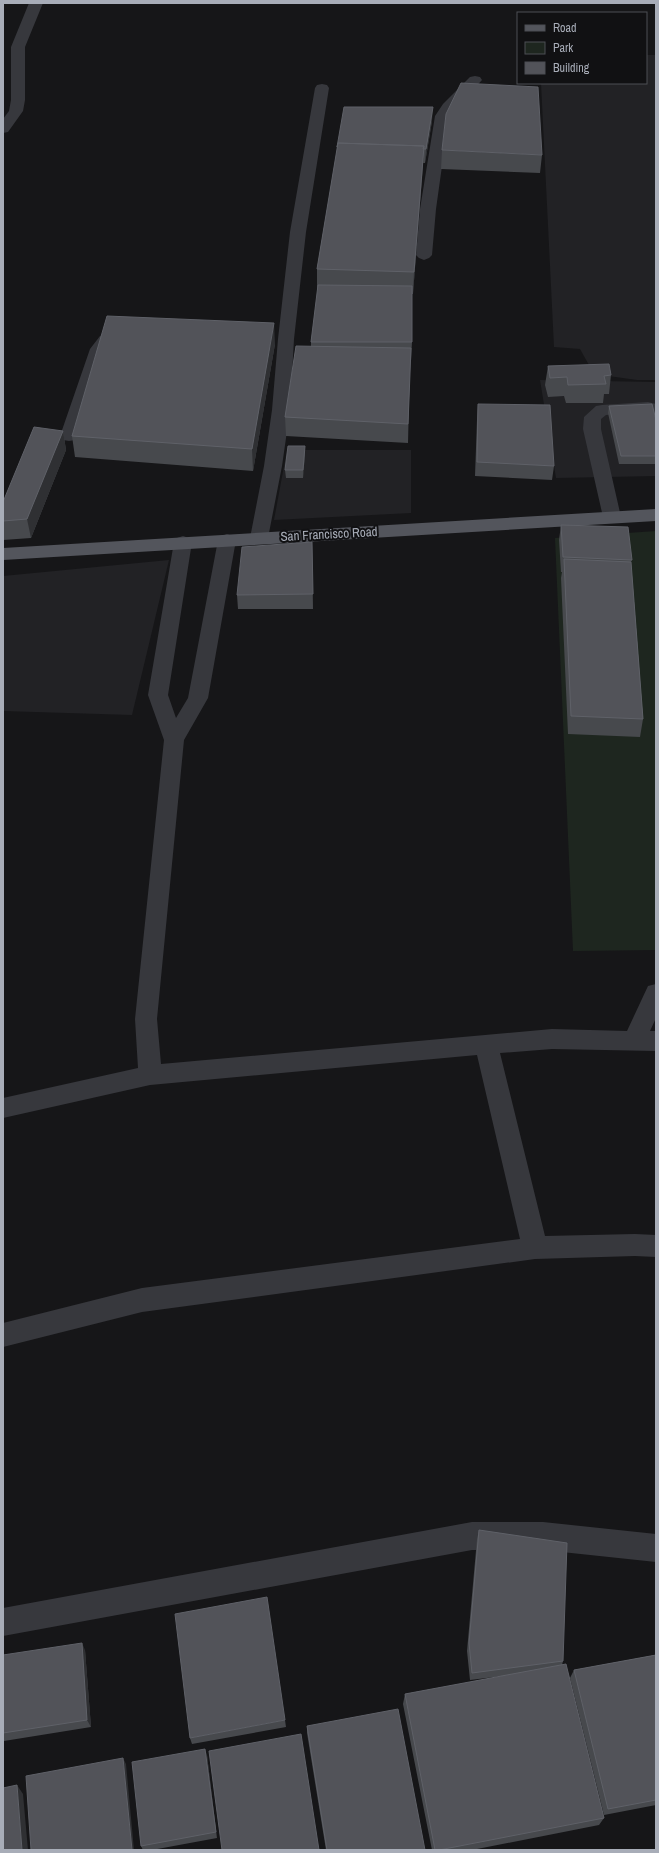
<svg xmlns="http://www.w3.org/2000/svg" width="659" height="1853" font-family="'Archivo Narrow',sans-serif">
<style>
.built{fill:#222225}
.green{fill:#1e261f}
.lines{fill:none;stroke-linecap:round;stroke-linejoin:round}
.minor{fill:#37383d;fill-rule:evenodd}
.major{fill:#53555c;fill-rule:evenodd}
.wall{fill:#47494d}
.shaded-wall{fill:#2f3033}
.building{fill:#525359;stroke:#5f6168}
.labels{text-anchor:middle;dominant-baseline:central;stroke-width:4;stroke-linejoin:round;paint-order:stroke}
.street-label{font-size:13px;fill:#a8adb8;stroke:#111113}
</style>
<rect width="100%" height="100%" fill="#161618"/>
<!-- built -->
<path class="built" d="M646 55H656V380H637L594 374 580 349 554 347 541 83H646Z
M540 380 656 382V476L556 478Z
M287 450H411V513L274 520Z
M169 560 132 715 3 711V576Z"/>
<!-- green -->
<path class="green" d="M656 531V950L573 951 555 538Z"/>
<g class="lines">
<!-- minor -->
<path class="minor" d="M29 3H43L25 47V100L23 111 8 132 3 133V119L9 111 11 100V47Z
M475 76 480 77 482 80 449 116 436 209 432 255 429 258 424 260 419 258 416 255 420 209 435 116 443 104 470 77Z
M322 84 327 85 329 88 306 232 294 339 290 410 282 466 268 538 265 542 259 544 253 542 250 538 264 466 272 410 278 339 290 232 315 88 317 85Z
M106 334 112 336 114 339 106 350 78 436 75 440 69 441 63 440 60 436 90 349 100 336Z
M648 402 656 404V414L648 412 606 415 601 419V429L621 517 618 521 612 523 606 521 603 517 583 429 584 417 596 406 602 405Z
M227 534 233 536 236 540 208 698 184 740 157 1019 161 1064 552 1029 627 1031 648 986 656 984V1018L650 1031H656V1051L552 1049 500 1053 545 1236 635 1234 656 1235V1257L635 1256 535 1259 142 1312 3 1347V1323L142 1288 520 1239 477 1055 150 1085 3 1118V1098L138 1068 135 1019 164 740 148 695 174 542 177 538 183 536 189 538 192 542 168 695 176 718 188 698 218 540 221 536Z
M472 1522H543L656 1534V1562L543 1550H472L3 1636V1608Z"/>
<!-- major -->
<path class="major" d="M656 509V521L3 560V548Z"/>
</g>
<!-- wall -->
<path class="wall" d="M432 121 425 163H423L413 294H412V342L411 361H410L408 443 286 436 285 417 311 346V342L318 290H317V269L337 150V147Z
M442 150 542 155 540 173 441 169Z
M275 344 253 471 75 457 72 436Z
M548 366 611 375 609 394H604L603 403H566L564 396 548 397 545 385Z
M478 404 554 466 552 480 475 476 477 419Z
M609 406 656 420V464H619L608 413Z
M63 431 66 450 31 538 3 540V502Z
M305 454 303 478H286L285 470Z
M561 525 632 560 631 562 643 719 640 737 568 734 561 578 562 572H561L559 540Z
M312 542 313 609H238L237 595Z
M479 1530 563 1661 562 1665 604 1818 599 1825 472 1850H432L403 1704 405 1694 503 1676 470 1680 467 1651 477 1539Z
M85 1650 91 1727 4 1741 3 1739V1655Z
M656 1655V1805L604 1815 570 1678 574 1670Z
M285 1720 286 1727 192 1744 190 1738Z
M307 1726 425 1850H326L307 1733Z
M207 1755 217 1838 152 1850H143L141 1846Z"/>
<!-- shaded-wall -->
<path class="shaded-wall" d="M433 107 432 121 425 163 426 149Z
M424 146 423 167 413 294 414 272Z
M274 323 275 344 253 471 252 449Z
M63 431 66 450 31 538 27 519Z
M305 446V454L303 478V470Z
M82 1643 85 1650 91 1727 87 1720Z
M205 1749 207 1755 217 1838 216 1832Z
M123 1758 126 1764 134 1850H132Z
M17 1785 23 1794 28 1850H22Z"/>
<!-- building -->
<path class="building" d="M461 83 538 87 542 155 442 150 446 114Z
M344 107H433L426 149H423L424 146 338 143 337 147Z
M338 143 424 146 414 272 317 269Z
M318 285 412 286V342H311Z
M107 316 274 323 252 449 72 436Z
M296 346 411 348 408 424 285 417Z
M609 364 611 375 604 376 606 384 568 385 567 377 550 378 548 366Z
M478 404 550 405 554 466 477 462Z
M652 404 656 420V456H621L609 406Z
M34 427 63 431 27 519 3 521V502Z
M288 446H305L303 470H285Z
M561 525 628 527 632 560 563 557Z
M312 542 313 594 237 595 242 547Z
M564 559 631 562 643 719 571 716Z
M479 1530 567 1543 563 1661 472 1673 469 1643Z
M267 1597 285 1720 190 1738 175 1614Z
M82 1643 87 1720 3 1733V1655Z
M656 1655V1800L608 1809 574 1670Z
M566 1664 604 1818 439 1850H435L405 1694Z
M398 1709 425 1850H327L307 1726Z
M301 1734 319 1850H222L209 1751Z
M205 1749 216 1832 141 1846 132 1762Z
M123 1758 132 1850H31L26 1776Z
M17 1785 22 1850H3V1788Z"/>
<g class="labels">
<!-- street labels -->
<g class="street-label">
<text transform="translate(329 534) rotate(-3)">San Francisco Road</text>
</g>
</g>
<!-- border -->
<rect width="659" height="1853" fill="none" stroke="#a8adb8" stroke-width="8"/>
<!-- legend -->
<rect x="517" y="12" width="130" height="72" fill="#111113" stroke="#4d4f55"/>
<rect x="525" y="25" width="20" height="6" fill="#53555c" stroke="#4d4f55"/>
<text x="553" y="32" font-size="12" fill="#a8adb8">Road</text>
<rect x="525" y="42" width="20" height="12" fill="#1e261f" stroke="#4d4f55"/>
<text x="553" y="52" font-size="12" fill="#a8adb8">Park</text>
<rect x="525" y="62" width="20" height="12" fill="#525359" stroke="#4d4f55"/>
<text x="553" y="72" font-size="12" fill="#a8adb8">Building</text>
</svg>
